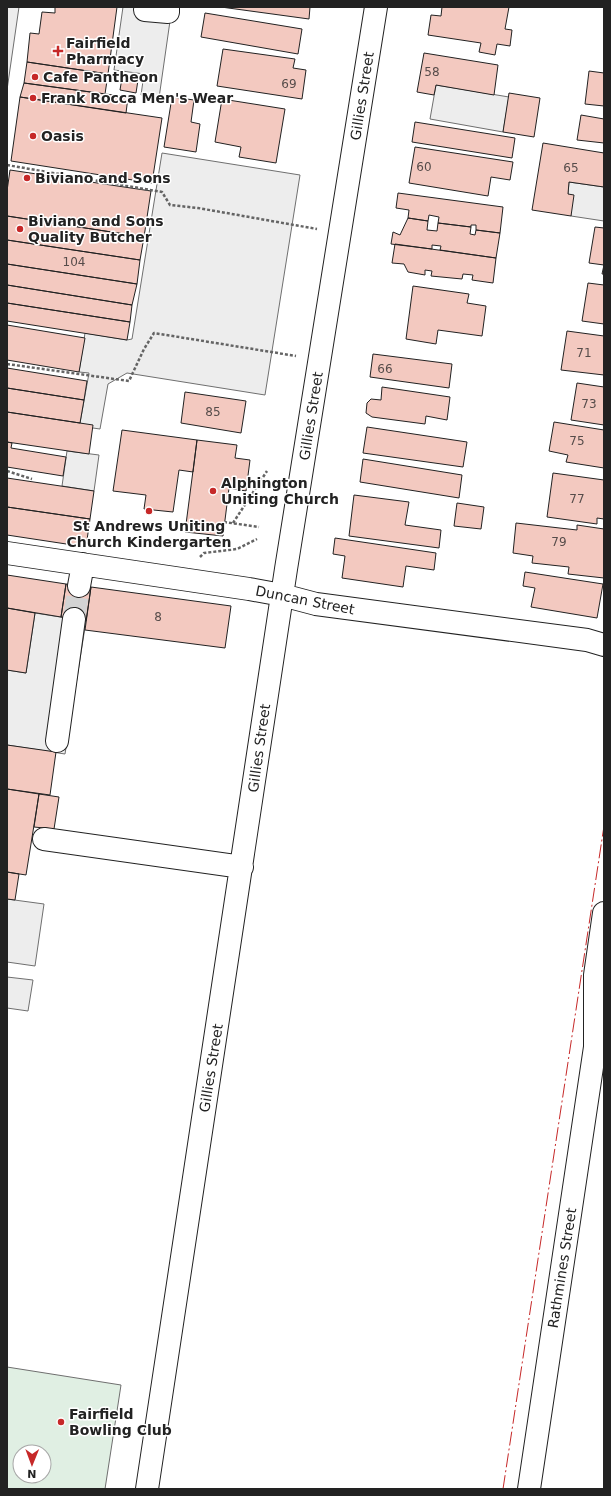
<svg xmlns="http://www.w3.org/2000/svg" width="611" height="1496" font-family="'DejaVu Sans',sans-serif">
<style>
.green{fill:#e0efe3;stroke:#6f6f6f;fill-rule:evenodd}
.parking{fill:#ededed;stroke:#6f6f6f}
.building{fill:#f3c9c0;stroke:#222}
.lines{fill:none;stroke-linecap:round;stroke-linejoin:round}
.minor-tunnel{stroke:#d3d3d3;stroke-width:22;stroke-dasharray:22 11;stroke-linecap:butt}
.minor-casing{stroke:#222;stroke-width:24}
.path{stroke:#646464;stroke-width:2.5;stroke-dasharray:3 2;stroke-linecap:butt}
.minor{stroke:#fff;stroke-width:22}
.power{stroke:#c62828;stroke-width:1;stroke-dasharray:14 3 2 3;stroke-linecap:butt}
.poi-dot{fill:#c62828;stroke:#fff;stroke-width:1.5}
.labels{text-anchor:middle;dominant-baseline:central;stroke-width:3;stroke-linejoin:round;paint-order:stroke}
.number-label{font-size:12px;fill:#564c4a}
.poi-label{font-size:14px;font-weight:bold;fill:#222;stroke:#fff;text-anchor:start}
.street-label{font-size:14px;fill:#222;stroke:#fff}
</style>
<rect width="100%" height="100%" fill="#fff"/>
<!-- green -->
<path class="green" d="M7 1367 121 1385 105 1489H7ZM20 1452H44V1476H20Z"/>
<!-- parking -->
<path class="parking" d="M7 7H19L7 90Z
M123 7H172L159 98 141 95 144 74 114 70Z
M436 85 509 97 503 132 430 119Z
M162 153 300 175 265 395 127 373 108 384 100 429 93 428 80 423 89 373 79 372 85 333 127 340 132 339Z
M569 182 604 187V221L571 216 568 194Z
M67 451 99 455 94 491 62 486Z
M35 613 86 621 65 754 7 745V670L26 673Z
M7 899 44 904 35 966 7 962Z
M7 977 33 980 28 1011 7 1008Z"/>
<!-- building -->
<path class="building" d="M55 7H117L108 74 27 62 30 33 39 34 42 12 55 13Z
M221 7H310L309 19Z
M442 7H509L505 29 512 30 510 46 497 44 495 55 479 52 481 43 428 35 431 15 441 16Z
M205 13 302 29 298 54 201 37Z
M223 49 295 59 293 68 306 70 302 99 217 86Z
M424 53 498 65 494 95 436 85 434 95 417 92Z
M27 62 108 74 105 94 24 83Z
M589 71 604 73V106L585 104Z
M122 78 138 80 136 93 120 90Z
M24 83 128 97 126 113 20 97Z
M509 93 540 98 534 137 503 132Z
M20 97 162 118 152 183 11 161Z
M172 97 194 100 191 122 200 124 196 152 164 147Z
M222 99 285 109 276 163 239 157 241 147 215 142Z
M581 115 604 119V143L577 140Z
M415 122 515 138 512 158 412 142Z
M543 143 604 153V187L569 182 568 194 574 195 571 216 532 210Z
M415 147 513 162 510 180 491 177 488 196 409 183Z
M10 170 151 191 144 237 7 216V191Z
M398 193 503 207 500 233 476 230V225H471V227L438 223 439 217 429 215 428 221 408 218 409 210 396 208Z
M7 216 144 237 140 260 7 240Z
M408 218 428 221 427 230 437 231 438 223 471 227 470 234 475 235 476 230 500 233 496 258 440 250 441 246 432 245V249L391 244 393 232 400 235Z
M595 227 604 228V274H602L604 265 589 263Z
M7 240 140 260 137 284 7 264Z
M395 244 496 258 493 283 472 280 473 275 463 274 462 279 431 276 432 271 425 270V275L408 272 404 264 392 263Z
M7 264 137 284 132 305 7 285Z
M588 283 604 285V324L582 321Z
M7 285 132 305 130 322 7 303Z
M413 286 469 294 467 303 486 306 482 336 438 330 436 344 406 339Z
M7 303 130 322 127 340 7 321Z
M7 325 85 338 79 372 7 360Z
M567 331 604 336V375L561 370Z
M373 354 452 364 449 388 370 377Z
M7 368 87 381 84 400 7 388Z
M577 383 604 387V425L571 420Z
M382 387 450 397 447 420 426 416 425 424 372 417 366 413 367 403 371 399 381 400Z
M7 388 84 400 80 423 7 412Z
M185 392 246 401 241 433 181 423Z
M7 412 93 425 89 454 7 442Z
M554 422 604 430V468L566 462 568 455 549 451Z
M367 427 467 442 463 467 363 453Z
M122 430 197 440 193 472 179 470 173 512 144 509 146 495 113 491Z
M197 440 237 445 235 458 250 460 246 491 229 488 223 536 185 532Z
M7 442 12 443 11 448 66 457 63 476 7 467Z
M363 459 462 475 459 498 360 482Z
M553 473 604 480V519L597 518V524L547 517Z
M7 478 94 491 90 519 7 507Z
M354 495 409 502 405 525 441 530 439 548 349 536Z
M457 503 484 507 481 529 454 526Z
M7 507 90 519 86 547 7 535Z
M516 523 577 530V525L604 529V578L568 574 569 567 532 563 533 556 513 553Z
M335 538 436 553 434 570 406 566 403 587 342 578 345 556 333 554Z
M525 572 603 584 597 618 531 607 535 588 523 586Z
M7 575 66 584 61 617 7 608Z
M66 584 91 587 86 621 61 617Z
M91 587 231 606 225 648 85 630Z
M7 608 35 613 26 673 7 670Z
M7 745 56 752 50 795 7 789Z
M7 789 39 794 26 875 7 872Z
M39 794 59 797 54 829 34 827Z
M7 872 19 874 15 900 7 899Z"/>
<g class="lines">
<!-- minor-tunnel -->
<path class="minor-tunnel" d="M74 619 79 586"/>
<!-- minor casing -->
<g class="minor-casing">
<path id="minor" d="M145 10 168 12V7
M7 553 249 589 282 595 316 604 587 640 604 645
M79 586 83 564
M57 741 74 619
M44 839 242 867
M147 1489 286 569 376 7
M529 1489 595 1047V975L604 913"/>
</g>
<!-- path -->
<path class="path" d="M7 165 162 192 170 205 198 208 317 229
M7 364 129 381 144 349 154 333 296 356
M7 471 32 479
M224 522 259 527
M233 523 267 471
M200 557 204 553 237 549 257 539"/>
<!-- minor -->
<use href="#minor" class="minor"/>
<!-- power -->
<path class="power" d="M503 1489 604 826"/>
</g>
<!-- markers -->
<g class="poi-dot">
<path d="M56 45h4v4h4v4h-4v4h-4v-4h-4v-4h4z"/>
<circle cx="35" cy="77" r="4"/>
<circle cx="33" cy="98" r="4"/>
<circle cx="33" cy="136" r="4"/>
<circle cx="27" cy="178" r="4"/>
<circle cx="20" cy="229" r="4"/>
<circle cx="213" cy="491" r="4"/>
<circle cx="149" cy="511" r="4"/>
<circle cx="61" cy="1422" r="4"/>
</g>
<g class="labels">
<!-- number labels -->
<g class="number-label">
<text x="432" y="72">58</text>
<text x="289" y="84">69</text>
<text x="424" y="167">60</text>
<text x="571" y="168">65</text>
<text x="74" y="262">104</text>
<text x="584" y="353">71</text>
<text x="385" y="369">66</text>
<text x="589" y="404">73</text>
<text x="213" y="412">85</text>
<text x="577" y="441">75</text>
<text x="577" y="499">77</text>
<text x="559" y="542">79</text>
<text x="158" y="617">8</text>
</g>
<!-- poi labels -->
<g class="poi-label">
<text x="66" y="43">Fairfield<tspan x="66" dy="16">Pharmacy</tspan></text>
<text x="43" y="77">Cafe Pantheon</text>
<text x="41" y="98">Frank Rocca Men's Wear</text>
<text x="41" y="136">Oasis</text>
<text x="35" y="178">Biviano and Sons</text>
<text x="28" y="221">Biviano and Sons<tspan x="28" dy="16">Quality Butcher</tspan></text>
<text x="221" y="483">Alphington<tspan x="221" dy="16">Uniting Church</tspan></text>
<text x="149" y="526" text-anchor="middle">St Andrews Uniting<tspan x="149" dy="16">Church Kindergarten</tspan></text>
<text x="69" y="1414">Fairfield<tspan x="69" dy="16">Bowling Club</tspan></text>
</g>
<!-- street labels -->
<g class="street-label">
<text transform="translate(362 96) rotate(-81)">Gillies Street</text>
<text transform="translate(311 416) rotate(-81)">Gillies Street</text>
<text transform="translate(305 600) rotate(11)">Duncan Street</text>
<text transform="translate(259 748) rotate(-82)">Gillies Street</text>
<text transform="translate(211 1068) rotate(-81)">Gillies Street</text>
<text transform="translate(562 1268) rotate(-81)">Rathmines Street</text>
</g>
</g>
<!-- border -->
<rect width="611" height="1496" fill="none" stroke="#222222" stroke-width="16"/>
<!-- north arrow -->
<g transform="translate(32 1464) rotate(181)"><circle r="19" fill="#ffffff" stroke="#a7a7a7"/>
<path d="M0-3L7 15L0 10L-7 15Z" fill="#c62828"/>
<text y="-6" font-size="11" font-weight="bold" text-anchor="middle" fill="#222222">N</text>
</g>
</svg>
